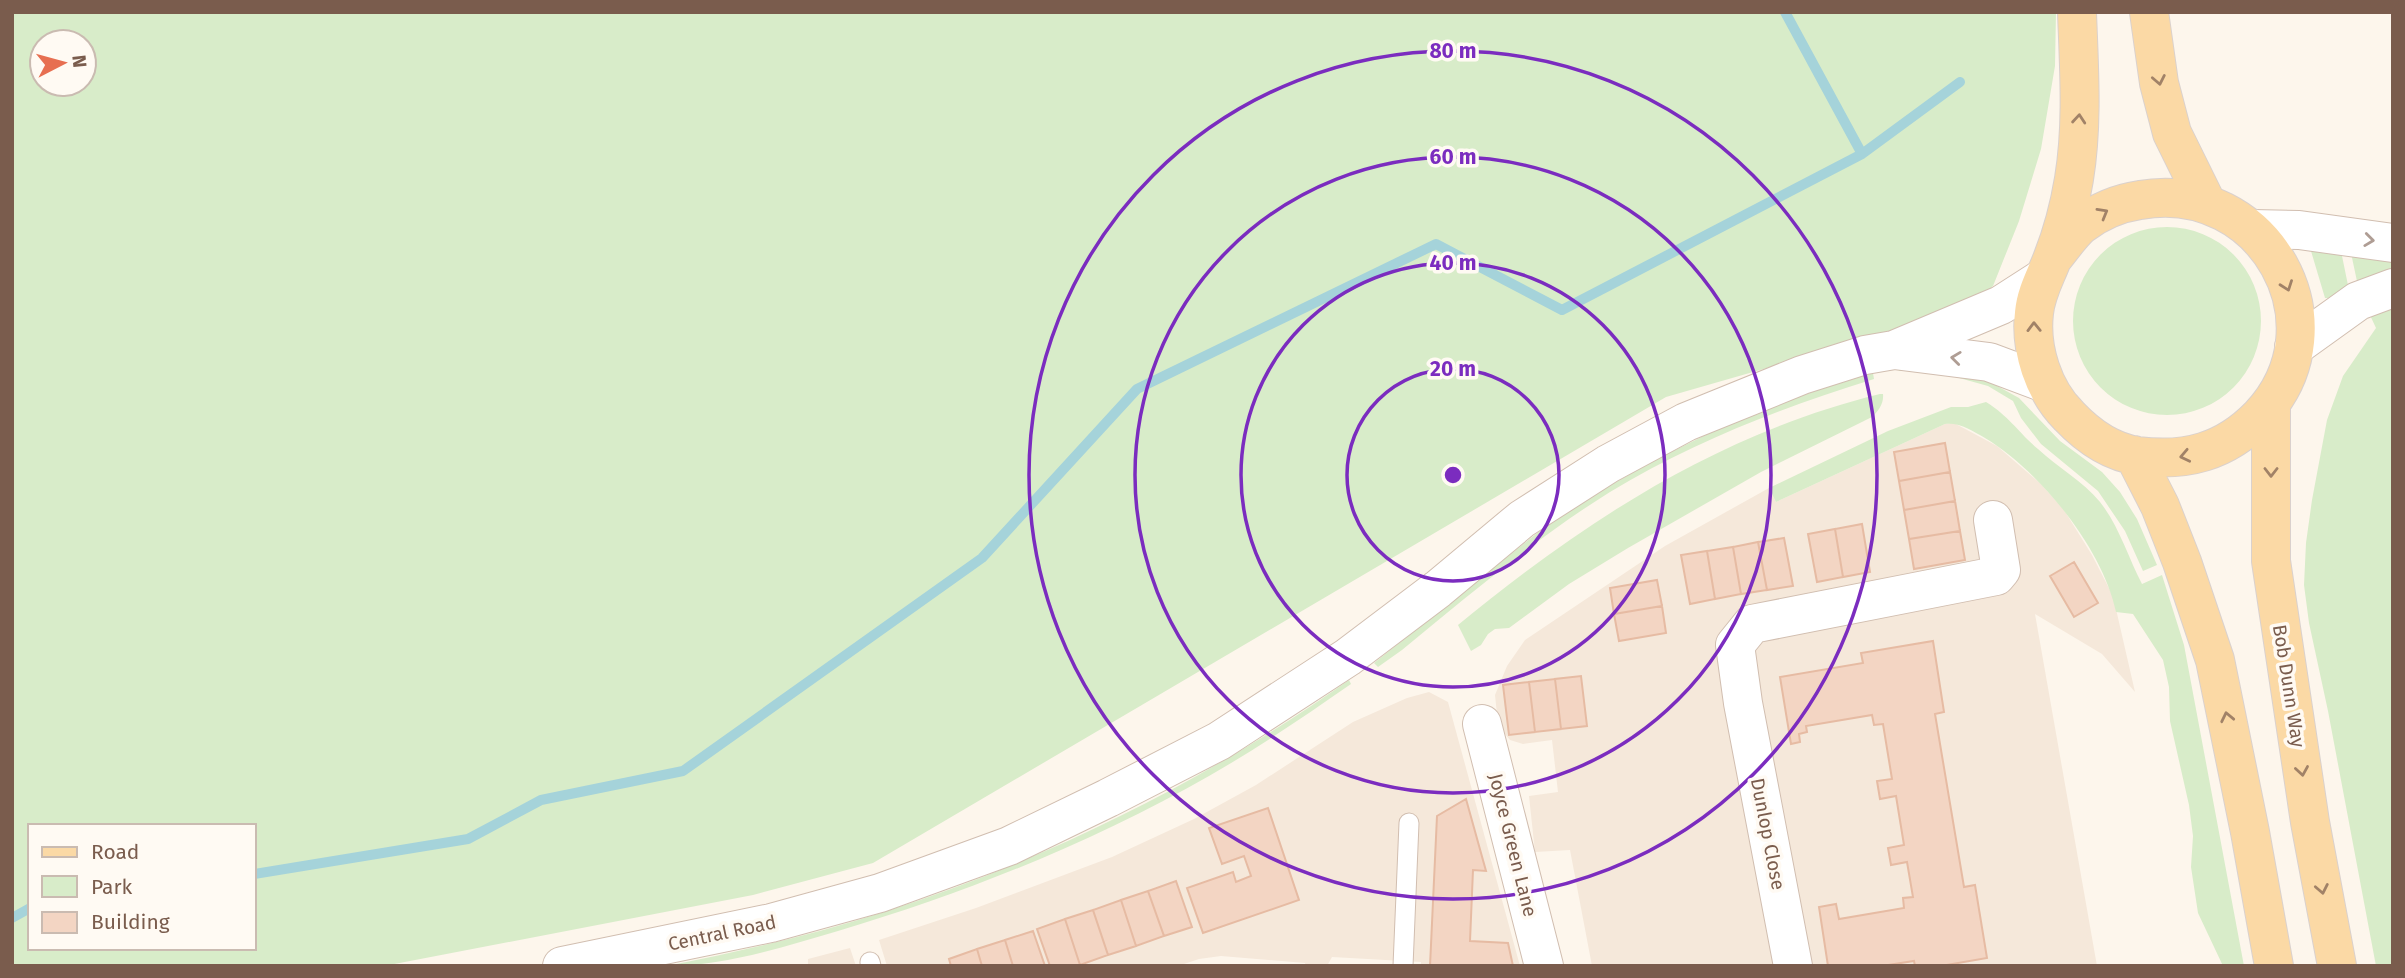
<svg xmlns="http://www.w3.org/2000/svg" width="2405" height="978" font-family="'Fira Sans',sans-serif">
<style>
.residential{fill:#f5e8da}
.green{fill:#d8ecc9;fill-rule:evenodd}
.lines{fill:none;stroke-linecap:round;stroke-linejoin:round}
.stream{stroke:#a5d3da;stroke-width:10}
.building{fill:#f3d5c3;stroke:#e6bba3;stroke-width:2}
.service-casing{stroke:#d1beb0;stroke-width:21}
.minor-casing{stroke:#d1beb0;stroke-width:40}
.tertiary-casing{stroke:#d1beb0;stroke-width:40}
.primary-casing{stroke:#dad1cd;stroke-width:40}
.service{stroke:#fff;stroke-width:19}
.minor{stroke:#fff;stroke-width:38}
.tertiary{stroke:#fff;stroke-width:38}
.primary{stroke:#fbd9a5;stroke-width:38}
.oneway{stroke:#a18267}
.oneway2{stroke:#af9d94}
.ring{fill:none;stroke:#7b2cbf;stroke-width:3.5}
.labels{text-anchor:middle;dominant-baseline:central;stroke-width:7;stroke-linejoin:round;paint-order:stroke}
.street-label{font-size:19px;fill:#7a5c4d;stroke:#fffaf3}
.centre{fill:#7b2cbf;stroke:#fffaf3;stroke-width:3.5}
.ring-label{font-size:21px;text-anchor:middle;font-weight:bold;fill:#7b2cbf;stroke:#fffaf3;stroke-width:7;stroke-linejoin:round;paint-order:stroke}
</style>
<rect width="100%" height="100%" fill="#fdf6ec"/>
<!-- residential -->
<path class="residential" d="M1954 423 1997 446 2041 484 2064 510 2092 555 2113 596 2135 692 2102 654 2035 614 2097 966H1592L1570 850 1535 852 1529 796 1558 792 1552 740 1523 744 1510 740 1505 734 1497 714 1495 695 1507 666 1525 640 1665 546 1769 488 1776 502 1945 424Z
M1429 692 1448 702 1520 966H1421V962L1332 957 1327 966H1306L1305 963 1221 956 1199 959 1178 966H887L879 940 976 908 1112 857 1194 819 1256 785 1353 722 1407 698Z
M850 948 856 966H808V959Z"/>
<!-- green -->
<path class="green" d="M12 12H2056L2055 66 2041 149 2019 221 1993 286 1968 306 1940 318 1666 397 873 863 753 895 384 966H12ZM42 42H84V84H42ZM30 826H254V948H30Z
M2073 321a94 94 0 1 1 188 0a94 94 0 1 1-188 0Z
M2311 251H2341L2349 290 2328 298H2325Z
M2351 253 2393 255V274L2358 286Z
M2393 301V966H2376L2328 711 2309 623 2304 585 2306 543 2312 500 2327 420 2343 376 2376 328 2369 313Z
M1932 365 1979 376 2019 398 2060 441 2102 472 2120 492 2137 519 2157 565 2143 571 2125 531 2098 491 2041 444 2021 418 2013 401 1988 386 1952 376 1951 373 1923 370 1899 371 1898 367Z
M1873 373 1874 379C1781 408 1693 442 1610 492 1536 538 1469 595 1402 650L1378 667 1374 663 1551 522 1607 487 1659 458 1730 423 1815 391Z
M1880 394H1883C1884 404 1878 411 1872 417L1761 472 1628 548 1569 584 1509 628 1495 629 1488 634 1481 645 1471 651 1458 625C1586 520 1718 434 1880 394Z
M1986 402C2010 417 2018 432 2038 449 2058 468 2083 481 2100 502 2119 526 2128 557 2142 584L2162 575 2184 645 2244 966H2223L2198 913 2191 867 2193 836 2189 805 2170 721 2169 687 2163 660 2133 614 2116 612C2103 549 2040 471 1985 438 1973 431 1959 422 1945 424L1776 502 1769 488 1888 431 1951 407H1968Z
M1349 680 1351 684C1305 716 1258 748 1209 776 1093 842 966 893 838 931 783 947 725 966 667 966 740 951 813 935 884 912 1049 859 1207 780 1349 680Z"/>
<g class="lines">
<!-- stream -->
<path class="stream" d="M1785 12 1862 154
M254 874 468 839 541 800 683 771 982 558 1137 389 1436 244 1562 310 1862 154 1960 82
M12 918 30 908"/>
</g>
<!-- building -->
<path class="building" d="M1945 443 1950 472 1899 481 1894 452Z
M1950 472 1955 501 1904 510 1899 481Z
M1955 501 1960 531 1909 539 1904 510Z
M1862 524 1870 572 1843 577 1835 529Z
M1835 529 1843 577 1817 582 1808 534Z
M1960 531 1965 560 1914 569 1909 539Z
M1784 538 1793 586 1767 590 1758 542Z
M1758 542 1767 590 1741 594 1733 547Z
M1733 547 1741 594 1715 599 1707 551Z
M1707 551 1715 599 1690 604 1681 555Z
M2074 562 2098 603 2074 617 2050 576Z
M1657 580 1662 606 1614 614 1610 588Z
M1662 606 1666 633 1619 641 1614 614Z
M1933 641 1944 712 1935 714 1964 887 1975 885 1987 958 1941 966H1915L1914 961 1882 966H1828L1819 907 1836 904 1839 919 1904 908 1903 898 1913 897 1907 862 1891 865 1888 848 1904 845 1896 796 1880 799 1877 781 1892 779 1883 724 1874 725 1872 715 1806 726 1807 732 1799 734 1800 742 1791 744 1780 677 1863 663 1861 653Z
M1581 676 1587 726 1561 729 1555 679Z
M1555 679 1561 729 1535 732 1529 682Z
M1529 682 1535 732 1509 735 1503 685Z
M1466 799 1486 871 1473 870 1470 941 1508 943 1513 966H1430L1437 816Z
M1268 808 1299 900 1203 933 1187 888 1233 872 1236 882 1251 876 1244 856 1222 864 1209 828Z
M1176 881 1192 927 1164 936 1148 891Z
M1148 891 1164 936 1136 946 1121 900Z
M1121 900 1136 946 1108 955 1093 910Z
M1093 910 1108 955 1080 965 1065 919Z
M1065 919 1080 965 1050 966 1037 929Z
M1033 931 1045 966H1013L1005 940Z
M1005 940 1013 966H982L977 949Z
M977 949 982 966H951L949 959Z"/>
<g class="lines">
<!-- service casing -->
<g class="service-casing">
<path id="service" d="M870 962 871 966
M1403 966 1409 823"/>
</g>
<!-- minor casing -->
<g class="minor-casing">
<path id="minor" d="M2252 229 2299 230 2393 243
M2294 347 2358 301 2393 288
M1482 724 1544 966
M1793 966 1743 703 1735 645 1752 624 1996 576 2001 570 1993 520"/>
</g>
<!-- tertiary casing -->
<g class="tertiary-casing">
<path id="tertiary" d="M1894 350 1989 362 2045 383
M562 966 771 923 880 893 1009 846 1108 798 1219 741 1348 657 1438 589 1522 519 1608 464 1686 422 1802 375 1865 355 1894 350 2001 305 2043 278"/>
</g>
<!-- primary casing -->
<g class="primary-casing">
<path id="primary" d="M2149 12 2159 83 2172 133 2206 202
M2053 258C2062 247 2071 234 2081 225 2098 212 2120 203 2140 200 2265 178 2346 325 2260 416 2225 452 2186 462 2138 456 2111 452 2087 435 2069 416 2043 390 2030 349 2034 313 2036 292 2046 276 2053 257 2062 234 2070 203 2074 179 2083 124 2079 68 2077 12
M2271 404V561L2310 822 2337 966
M2134 455 2160 506 2182 562 2215 660 2250 832 2274 966"/>
</g>
<!-- service -->
<use href="#service" class="service"/>
<!-- minor -->
<use href="#minor" class="minor"/>
<!-- tertiary -->
<use href="#tertiary" class="tertiary"/>
<!-- primary -->
<use href="#primary" class="primary"/>
</g>
<!-- one-way arrows -->
<defs><path id="oneway-chevron" d="M-2-3.5L2.5 0L-2 3.5" fill="none" stroke-width="1.6" stroke-linecap="round" stroke-linejoin="round" transform="scale(1.75)"/></defs>
<g class="oneway">
<use href="#oneway-chevron" transform="translate(2159 80) rotate(79)"/>
<use href="#oneway-chevron" transform="translate(2079 119) rotate(-85)"/>
<use href="#oneway-chevron" transform="translate(2103 213) rotate(-30)"/>
<use href="#oneway-chevron" transform="translate(2287 286) rotate(70)"/>
<use href="#oneway-chevron" transform="translate(2034 327) rotate(-91)"/>
<use href="#oneway-chevron" transform="translate(2185 456) rotate(168)"/>
<use href="#oneway-chevron" transform="translate(2271 472) rotate(90)"/>
<use href="#oneway-chevron" transform="translate(2227 717) rotate(-102)"/>
<use href="#oneway-chevron" transform="translate(2302 771) rotate(81)"/>
<use href="#oneway-chevron" transform="translate(2322 889) rotate(79)"/>
</g>
<g class="oneway2">
<use href="#oneway-chevron" transform="translate(2369 240) rotate(7)"/>
<use href="#oneway-chevron" transform="translate(1956 358) rotate(-173)"/>
</g>
<!-- distance rings -->
<g class="ring">
<circle cx="1453" cy="475" r="106"/>
<circle cx="1453" cy="475" r="212"/>
<circle cx="1453" cy="475" r="318"/>
<circle cx="1453" cy="475" r="424"/>
</g>
<g class="labels">
<!-- street labels -->
<g class="street-label">
<text transform="translate(2289 686) rotate(81)">Bob Dunn Way</text>
<text transform="translate(1768 834) rotate(79)">Dunlop Close</text>
<text transform="translate(1513 845) rotate(76)">Joyce Green Lane</text>
<text transform="translate(722 933) rotate(-12)">Central Road</text>
</g>
</g>
<circle cx="1453" cy="475" r="10" class="centre"/>
<g class="ring-label">
<text x="1453" y="58">80 m</text>
<text x="1453" y="164">60 m</text>
<text x="1453" y="270">40 m</text>
<text x="1453" y="376">20 m</text>
</g>
<!-- border -->
<rect width="2405" height="978" fill="none" stroke="#7a5c4d" stroke-width="28"/>
<!-- legend -->
<rect x="28" y="824" width="228" height="126" fill="#fffaf3" stroke="#cabbb1" stroke-width="2"/>
<rect x="42" y="847" width="35" height="10" fill="#fbd9a5" stroke="#cabbb1" stroke-width="2"/>
<text x="91" y="859" font-size="21" fill="#7a5c4d">Road</text>
<rect x="42" y="876" width="35" height="21" fill="#d8ecc9" stroke="#cabbb1" stroke-width="2"/>
<text x="91" y="894" font-size="21" fill="#7a5c4d">Park</text>
<rect x="42" y="912" width="35" height="21" fill="#f3d5c3" stroke="#cabbb1" stroke-width="2"/>
<text x="91" y="929" font-size="21" fill="#7a5c4d">Building</text>
<!-- north arrow -->
<g transform="translate(63 63) rotate(84)"><circle r="33" fill="#fffaf3" stroke="#cabbb1" stroke-width="2"/>
<path d="M0-5L12 26L0 18L-12 26Z" fill="#e76f51"/>
<text y="-10" font-size="19" font-weight="bold" text-anchor="middle" fill="#7a5c4d">N</text>
</g>
</svg>
